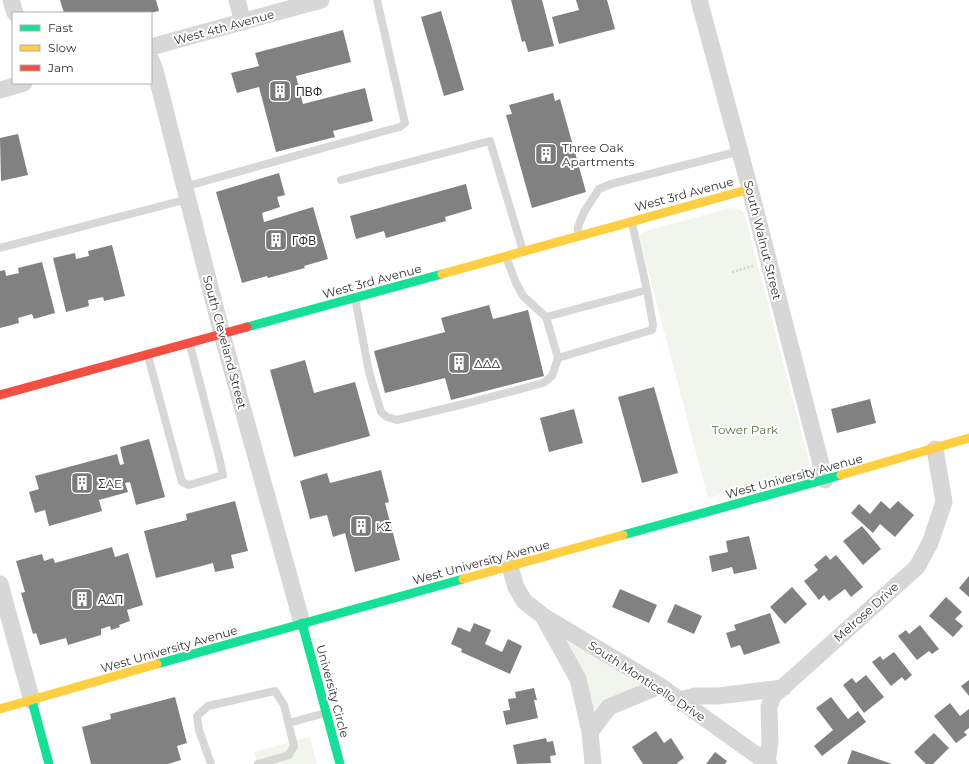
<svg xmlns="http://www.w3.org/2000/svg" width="969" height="764" font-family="Montserrat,sans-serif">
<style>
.green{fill:#f1f5ed}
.building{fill:#818181}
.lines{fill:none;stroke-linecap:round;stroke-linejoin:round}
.path{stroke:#d6d6d6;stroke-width:2.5;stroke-dasharray:2 2;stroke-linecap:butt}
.lane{stroke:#d7d7d7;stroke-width:8}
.street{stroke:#d7d7d7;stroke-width:17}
.fast{stroke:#16e098;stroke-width:9}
.slow{stroke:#ffcf43;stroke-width:9}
.jam{stroke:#f24e42;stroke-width:9}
.labels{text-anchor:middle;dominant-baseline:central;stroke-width:4;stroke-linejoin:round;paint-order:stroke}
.street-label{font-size:12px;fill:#333;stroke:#fff}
.poi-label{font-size:12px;fill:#333;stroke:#fff;text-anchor:start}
.park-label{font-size:12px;fill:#56703f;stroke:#fff}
</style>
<rect width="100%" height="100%" fill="#fff"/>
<!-- green -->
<path class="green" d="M731 208 739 209 744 213 810 465 807 469 797 475 708 498 640 240V234L645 231Z
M543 616 660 686 609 707 590 732 578 679Z
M310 737 317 764H257L254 752Z"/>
<!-- building -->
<path class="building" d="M60 0H156L159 11 150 13H93L92 12 64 13Z
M511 0H542L554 46 528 52 525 41 522 42Z
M576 0H607L615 29 559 44 552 17 579 10Z
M441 11 464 90 444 96 421 17Z
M343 30 351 62 296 76 303 104 365 88 373 121 333 131 335 137 276 152 259 87 237 93 231 73 259 66 255 53Z
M553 93 555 101 560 99 586 192 532 208 506 115 512 114 509 105Z
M18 134 28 175 1 181 0 138Z
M279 173 285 195 277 197 280 207 262 213 264 222 313 207 328 259 304 266 305 268 268 278 267 276 242 283 216 192Z
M466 184 472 209 445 217 446 221 386 238 384 231 356 239 350 216Z
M112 245 125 296 104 301 103 297 88 300 89 306 66 312 53 258 75 253 76 259 89 256 88 251Z
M42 262 55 313 34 319 32 314 18 318 19 323 0 328V271L5 270 6 276 19 273 18 268Z
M489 305 493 319 528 310 544 376 451 400 445 378 385 393 374 351 445 332 441 318Z
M305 360 314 393 355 382 370 436 294 457 270 370Z
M654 387 678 473 642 483 618 397Z
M870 399 876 423 837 433 831 409Z
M574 409 583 443 549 452 540 418Z
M149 439 165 497 136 505 130 482 125 483 128 492 99 500 102 511 49 526 45 510 35 513 29 492 39 489 35 476 117 454 120 465 124 464 120 447Z
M381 470 389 502 385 503 400 560 355 572 345 533 333 537 327 515 310 519 300 481 327 473 330 483Z
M235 501 248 551 231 555 234 568 215 572 213 563 156 578 144 531 187 520 186 514Z
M881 501 890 509 898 501 914 515 895 537 880 524 873 533 851 513 859 504 870 514Z
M862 526 881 549 863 565 843 541Z
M749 536 757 569 734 574 732 567 712 572 709 556 728 552 726 541Z
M112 547 115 557 128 553 143 605 127 610 130 621 119 625 120 627 111 630 110 626 101 629V635L68 645 66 638 40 645 36 633 33 634 21 593 25 592 16 561 42 554 44 561 53 558 55 563Z
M826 555 830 560 836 555 863 587 851 597 845 589 829 601 824 595 819 600 804 581 818 570 814 565Z
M969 576V597L959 588Z
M792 587 807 604 785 624 770 607Z
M620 589 657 605 649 623 612 607Z
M946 597 962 612 955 619 963 626 953 637 929 616Z
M675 604 702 616 694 634 667 622Z
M770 613 780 643 744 655 740 645 731 648 726 633 736 630 734 625Z
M474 623 491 630 485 644 502 652 508 639 522 646 510 674 461 652 462 649 451 644 458 627 470 632Z
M920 625 939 649 932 654 929 651 917 660 898 636 906 630 909 634Z
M894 652 912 675 905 681 902 677 891 686 872 662 880 656 883 660Z
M866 675 884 697 864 713 843 685 852 678 856 683Z
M969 680V696L961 686Z
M534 688 537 700H534L538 718 506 725 503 711 510 710 508 699 516 698 515 692Z
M175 697 187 743 177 746 181 760 168 764H91L82 727 111 719 110 714Z
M831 697 848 719 858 711 866 722 822 756 814 746 833 730 816 708Z
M950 703 960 716 969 709V728L964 732 967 735 956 743 934 716Z
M656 731 664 743 671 738 684 758 677 763 678 764H643L632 747Z
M934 733 949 748 933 764H926L914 752Z
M546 738 547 742 553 741 556 755 550 756 551 763 517 764 513 745Z
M852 750 892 764H847Z
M715 752 727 761 725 764H706Z"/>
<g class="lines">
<!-- path -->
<path class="path" d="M732 272 753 266"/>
<!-- lane -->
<path class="lane" d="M341 180 490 141 523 251
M184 187 381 132 400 127 405 123 377 0
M578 235V227L584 212 599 189 611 184 740 151
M0 248 188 199
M506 257 516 283 523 296 546 317 647 290 632 223
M355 298 369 372 381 412 387 417 397 420 468 403 543 383 552 376 558 358
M546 317 558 358 652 330 653 325 647 290
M148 356 182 482 189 485 223 475 219 457 190 345
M289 723 325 713
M211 764 199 730 197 716 208 706 275 691 284 705 294 746 289 755 258 764"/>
<!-- street -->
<path class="street" d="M11 0 15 13
M237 0 243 22
M699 0 750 189 825 480
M151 47 321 0
M151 60 155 70 222 334 302 623
M0 90 24 83
M510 567 516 587 524 601 543 616 660 686 769 764
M0 584 32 701
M543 616 578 679 590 732 593 764
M680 700 695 696H718L783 688
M590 732 609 707 660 686
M767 763 770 742 769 707 773 696 917 567 930 543 944 502 935 449"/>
<!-- fast -->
<path class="fast" d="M247 327 442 274
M623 535 841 475
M302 623 340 764
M157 664 463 579
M32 701 49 764"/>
<!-- slow -->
<path class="slow" d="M442 274 750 189
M841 475 969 438
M463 579 623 535
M0 709 157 664"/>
<!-- jam -->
<path class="jam" d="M0 395 247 327"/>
</g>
<!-- icons -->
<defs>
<g id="building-square" transform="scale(1.15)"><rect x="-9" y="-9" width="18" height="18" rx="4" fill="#7a7a7a" stroke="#fff"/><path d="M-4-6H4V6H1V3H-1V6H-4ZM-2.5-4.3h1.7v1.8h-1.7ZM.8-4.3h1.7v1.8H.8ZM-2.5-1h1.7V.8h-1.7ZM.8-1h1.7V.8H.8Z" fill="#fff"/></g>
</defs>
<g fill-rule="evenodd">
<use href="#building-square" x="280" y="91"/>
<use href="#building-square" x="546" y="154"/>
<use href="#building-square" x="276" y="240"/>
<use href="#building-square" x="459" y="363"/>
<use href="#building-square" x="82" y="483"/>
<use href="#building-square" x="361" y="526"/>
<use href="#building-square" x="82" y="599"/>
</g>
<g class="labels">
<!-- street labels -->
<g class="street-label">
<text transform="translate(224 27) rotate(-15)">West 4th Avenue</text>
<text transform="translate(684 194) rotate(-15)">West 3rd Avenue</text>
<text transform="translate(763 240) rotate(76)">South Walnut Street</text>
<text transform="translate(372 281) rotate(-15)">West 3rd Avenue</text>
<text transform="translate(225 342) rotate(75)">South Cleveland Street</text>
<text transform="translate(794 476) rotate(-15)">West University Avenue</text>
<text transform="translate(481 562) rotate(-15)">West University Avenue</text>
<text transform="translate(866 612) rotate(-42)">Melrose Drive</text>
<text transform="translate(169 649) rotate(-16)">West University Avenue</text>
<text transform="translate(647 681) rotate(33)">South Monticello Drive</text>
<text transform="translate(333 691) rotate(75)">University Circle</text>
</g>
<!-- poi labels -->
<g class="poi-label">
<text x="296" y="91">ΠΒΦ</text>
<text x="562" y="147">Three Oak<tspan x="562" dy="14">Apartments</tspan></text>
<text x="292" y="240">ΓΦΒ</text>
<text x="474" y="363">ΔΔΔ</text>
<text x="98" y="483">ΣAE</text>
<text x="376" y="526">KΣ</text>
<text x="98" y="599">ΑΔΠ</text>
</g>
<!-- park labels -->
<g class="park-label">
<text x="745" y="429">Tower Park</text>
</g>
</g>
<!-- legend -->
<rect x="12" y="12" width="140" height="72" fill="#ffffff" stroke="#adadad"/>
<rect x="20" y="25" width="20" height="6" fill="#16e098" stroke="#adadad"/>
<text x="48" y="32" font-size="12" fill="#333333">Fast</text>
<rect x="20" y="45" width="20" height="6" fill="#ffcf43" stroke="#adadad"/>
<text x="48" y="52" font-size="12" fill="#333333">Slow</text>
<rect x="20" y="65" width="20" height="6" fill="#f24e42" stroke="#adadad"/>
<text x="48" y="72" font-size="12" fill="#333333">Jam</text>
</svg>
